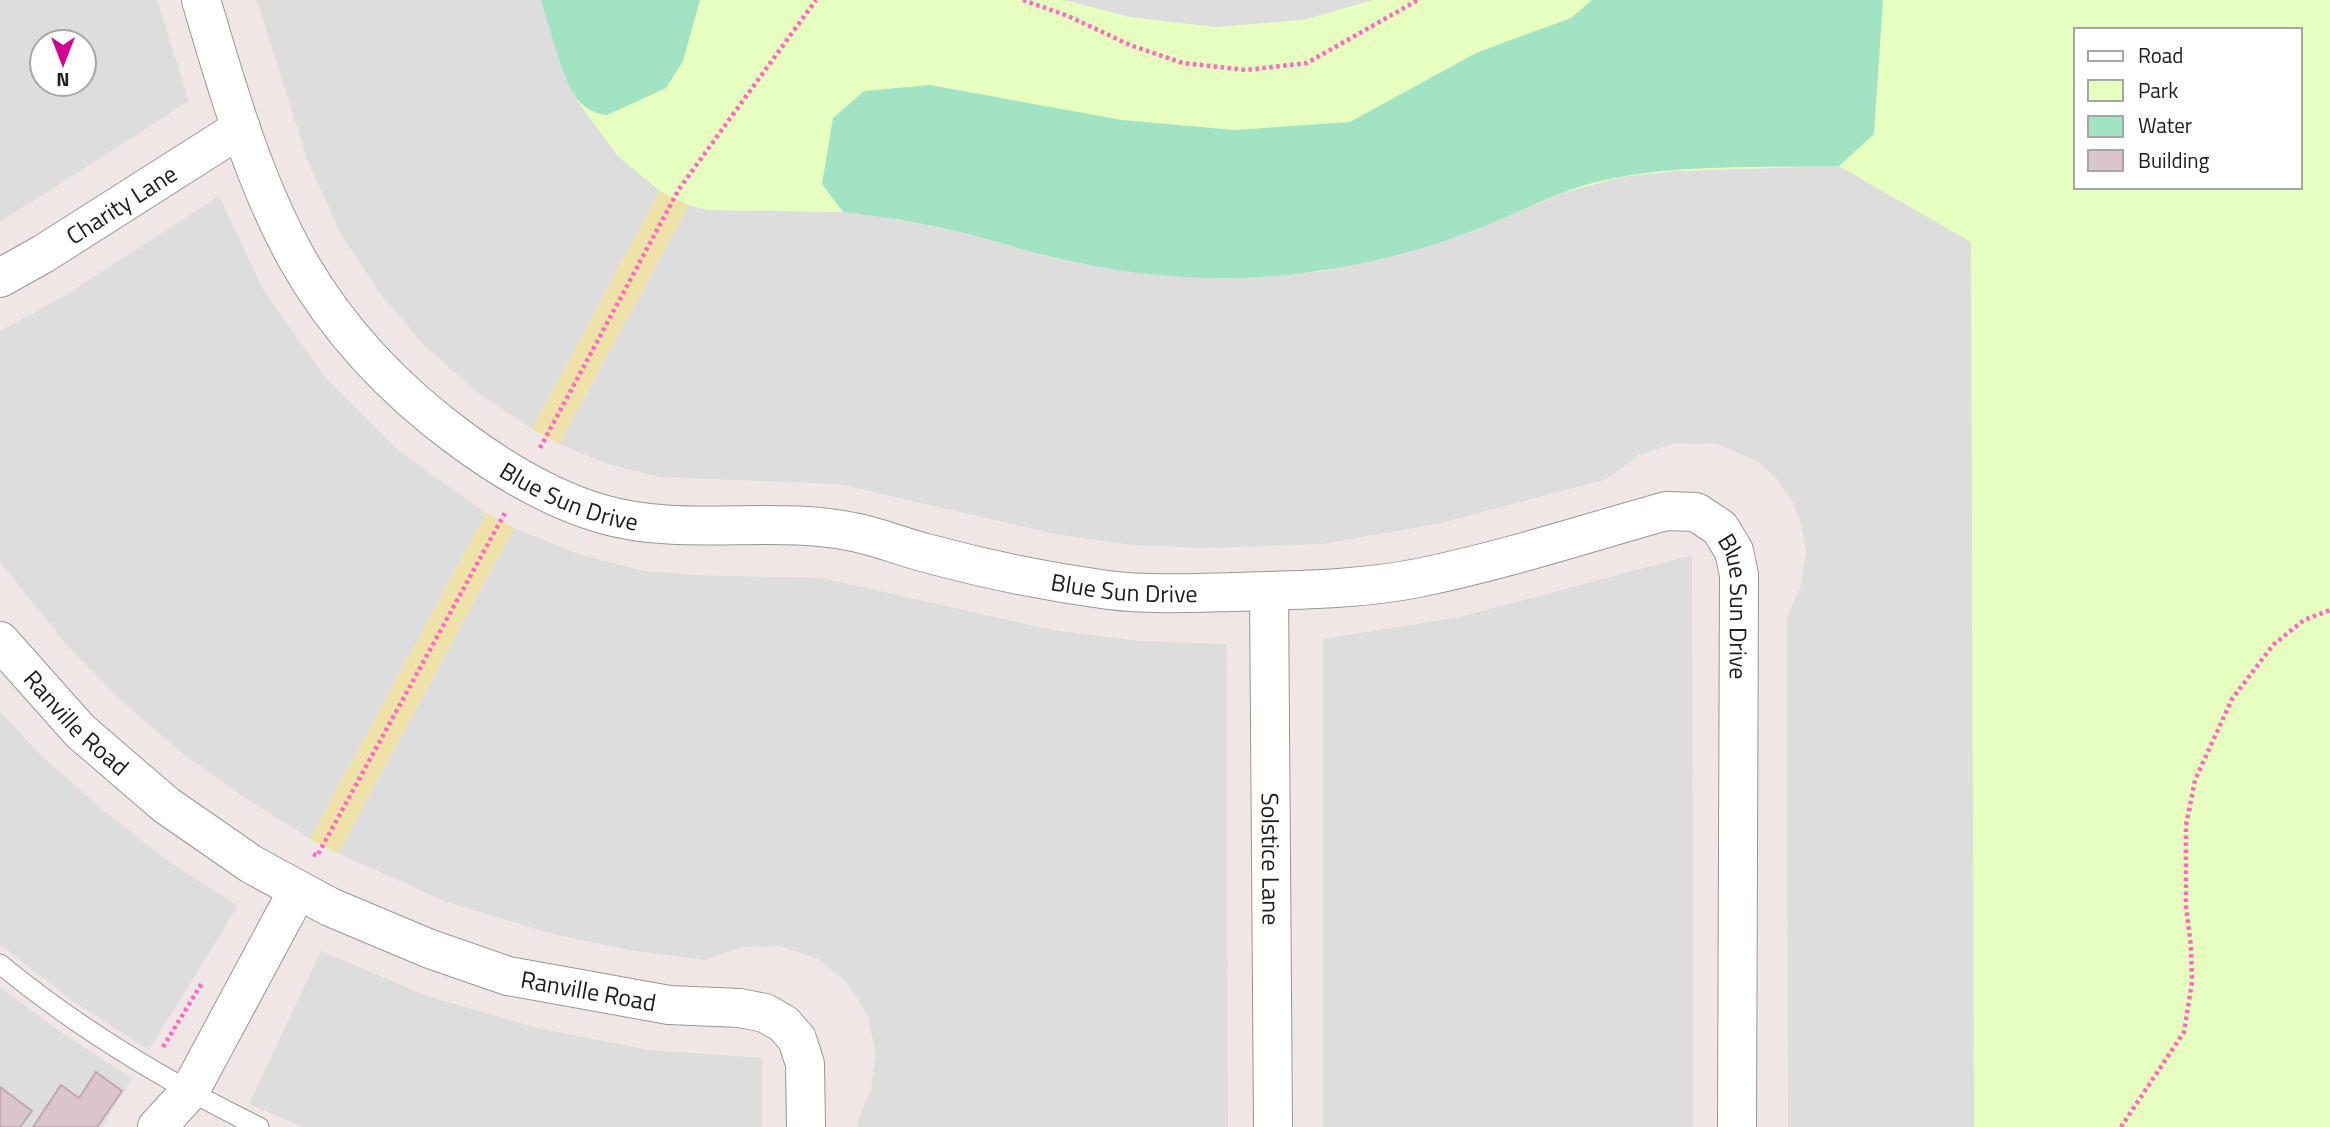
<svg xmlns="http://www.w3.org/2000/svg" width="2330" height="1127" font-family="'Titillium Web',sans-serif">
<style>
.residential{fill:#deddde;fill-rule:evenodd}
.grass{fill:#efe2a8}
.park{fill:#e6fec0;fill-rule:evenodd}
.water{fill:#a2e3c4}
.building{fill:#d9c5ca;stroke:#c5a6ae;stroke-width:2}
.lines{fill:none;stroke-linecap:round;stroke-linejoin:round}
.lane-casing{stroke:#979797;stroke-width:21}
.street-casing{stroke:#979797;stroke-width:40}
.path{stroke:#ff69c2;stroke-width:4.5;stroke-dasharray:3.5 3.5;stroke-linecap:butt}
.lane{stroke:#fff;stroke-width:19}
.street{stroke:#fff;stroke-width:38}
.labels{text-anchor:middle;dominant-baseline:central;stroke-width:5;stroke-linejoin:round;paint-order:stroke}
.street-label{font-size:24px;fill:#202020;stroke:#fff}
</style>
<rect width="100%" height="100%" fill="#f1e6e6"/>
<!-- residential -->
<path class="residential" d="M0 0H157L189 101 0 222ZM42 42H84V84H42Z
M257 0H541L560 61 576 99 618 156 660 191 532 429 474 390 423 344 378 291 341 234 308 162Z
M1065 0H1373L1303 20 1216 27 1129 17Z
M1839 166 1972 242 1974 1127H1788L1787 617 1801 586 1806 551 1801 524 1792 500 1777 479 1757 461 1717 444 1675 443 1638 455 1607 479 1437 524 1322 544 1206 548 1131 545 1055 534 839 484 659 477 608 464 559 444 689 205 708 210 843 212 870 215 950 229 1050 257 1105 268 1174 276 1244 278 1324 271 1402 254 1471 232 1565 192 1621 177 1673 171Z
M219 196 264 291 325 377 399 451 486 513 310 839 242 796 179 751 121 700 66 644 0 562V331L61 298Z
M514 528 578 554 644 571 694 575 822 578 1052 630 1140 641 1227 644 1228 1127H858V1120L871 1089 876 1056 868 1016 846 981 816 958 780 946 742 947 705 960 628 950 552 934 444 901 338 853Z
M1692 555 1693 1127H1323V639L1460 617Z
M0 712 44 758 105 812 171 863 238 906 149 1050 71 1000 0 944Z
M321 951 427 996 537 1028 649 1050 762 1058V1127H303L249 1104Z
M0 987 62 1033 132 1078 102 1127H0Z"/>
<!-- grass -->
<path class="grass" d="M660 191 689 205 559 444 557 443 532 429Z
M486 513 514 528 338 853 335 852 310 839Z"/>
<!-- park -->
<path class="park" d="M541 0H1064L1129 17 1216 27 1303 20 1373 0H2330V1127H1974L1971 242 1839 166 1673 171 1621 177 1565 192 1471 232 1402 254 1324 271 1244 278 1174 276 1105 268 1050 257 950 229 870 215 843 212 708 210 689 205 660 191 618 156 576 99 560 61ZM2076 30H2300V187H2076Z"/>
<!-- water -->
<path class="water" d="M541 0H700L683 61 666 88 607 115C595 114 585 108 578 100 564 85 548 22 541 0Z
M1592 0H1883L1874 134 1839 166C1761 168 1668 163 1592 183 1549 195 1511 217 1470 232 1411 254 1348 269 1285 275 1215 282 1144 277 1075 262 1033 254 994 240 952 230 916 222 880 216 843 212L822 184 833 118 864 91 930 85 1122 120 1234 130 1350 122 1476 53 1571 18Z"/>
<!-- building -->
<path class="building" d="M96 1072 122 1091 97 1127H33L61 1085 79 1098Z
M0 1087 32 1111 20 1127H0Z"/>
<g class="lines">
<!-- lane casing -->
<g class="lane-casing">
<path id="lane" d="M0 964C79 1029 167 1082 259 1127"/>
</g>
<!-- street casing -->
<g class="street-casing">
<g id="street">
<path id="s1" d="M201 0C227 87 252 177 296 257 337 330 395 391 462 440 504 471 551 499 602 514 684 538 776 514 858 533 881 538 903 547 926 553 985 569 1048 582 1108 590 1149 595 1192 593 1232 592 1294 590 1357 590 1418 578 1502 561 1584 534 1666 511L1696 512 1720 528 1734 551 1739 575 1737 1127"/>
<path id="s2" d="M0 278 43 254 241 128"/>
<path id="s3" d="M1269 591 1273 1127"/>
<path id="s4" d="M0 641 80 731 166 805 251 864 330 907 430 949 508 976 669 1005 740 1008 765 1013 784 1024 797 1039 805 1064 806 1127"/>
<path d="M157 1127 190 1091 298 890"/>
</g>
</g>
<!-- path -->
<path class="path" d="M1023 0 1068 16 1130 45 1183 63 1246 70 1307 63 1418 0
M540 448 679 189 816 0
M313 854 317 856 506 511
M163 1047 202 983
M2121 1127 2184 1032 2192 982 2191 947 2186 906V825L2195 780 2232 699 2273 645 2304 620 2330 610"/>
<!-- lane -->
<use href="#lane" class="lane"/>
<!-- street -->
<use href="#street" class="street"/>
</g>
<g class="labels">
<!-- street labels -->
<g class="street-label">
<text stroke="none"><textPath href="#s2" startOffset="142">Charity Lane</textPath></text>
<text stroke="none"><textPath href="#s1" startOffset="646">Blue Sun Drive</textPath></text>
<text stroke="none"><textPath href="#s1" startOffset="1213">Blue Sun Drive</textPath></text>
<text stroke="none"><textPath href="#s1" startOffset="1906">Blue Sun Drive</textPath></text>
<text stroke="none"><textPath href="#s4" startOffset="112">Ranville Road</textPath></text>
<text stroke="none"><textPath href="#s3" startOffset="268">Solstice Lane</textPath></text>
<text stroke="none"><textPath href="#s4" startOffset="700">Ranville Road</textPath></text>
</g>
</g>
<!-- legend -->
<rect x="2074" y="28" width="228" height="161" fill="#ffffff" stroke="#a6a6a6" stroke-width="2"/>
<rect x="2088" y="51" width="35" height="10" fill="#ffffff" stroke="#a6a6a6" stroke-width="2"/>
<text x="2138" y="63" font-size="21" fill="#202020">Road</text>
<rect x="2088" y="80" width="35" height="21" fill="#e6fec0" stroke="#a6a6a6" stroke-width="2"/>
<text x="2138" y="98" font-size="21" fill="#202020">Park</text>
<rect x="2088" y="116" width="35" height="21" fill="#a2e3c4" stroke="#a6a6a6" stroke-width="2"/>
<text x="2138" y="133" font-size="21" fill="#202020">Water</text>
<rect x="2088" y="150" width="35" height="21" fill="#d9c5ca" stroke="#a6a6a6" stroke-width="2"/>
<text x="2138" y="168" font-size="21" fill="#202020">Building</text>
<!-- north arrow -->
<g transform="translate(63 63) rotate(180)"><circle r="33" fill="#ffffff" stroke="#a6a6a6" stroke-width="2"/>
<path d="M0-5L12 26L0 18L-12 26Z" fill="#d00091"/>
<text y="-10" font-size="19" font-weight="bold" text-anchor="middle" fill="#202020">N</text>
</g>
</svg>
